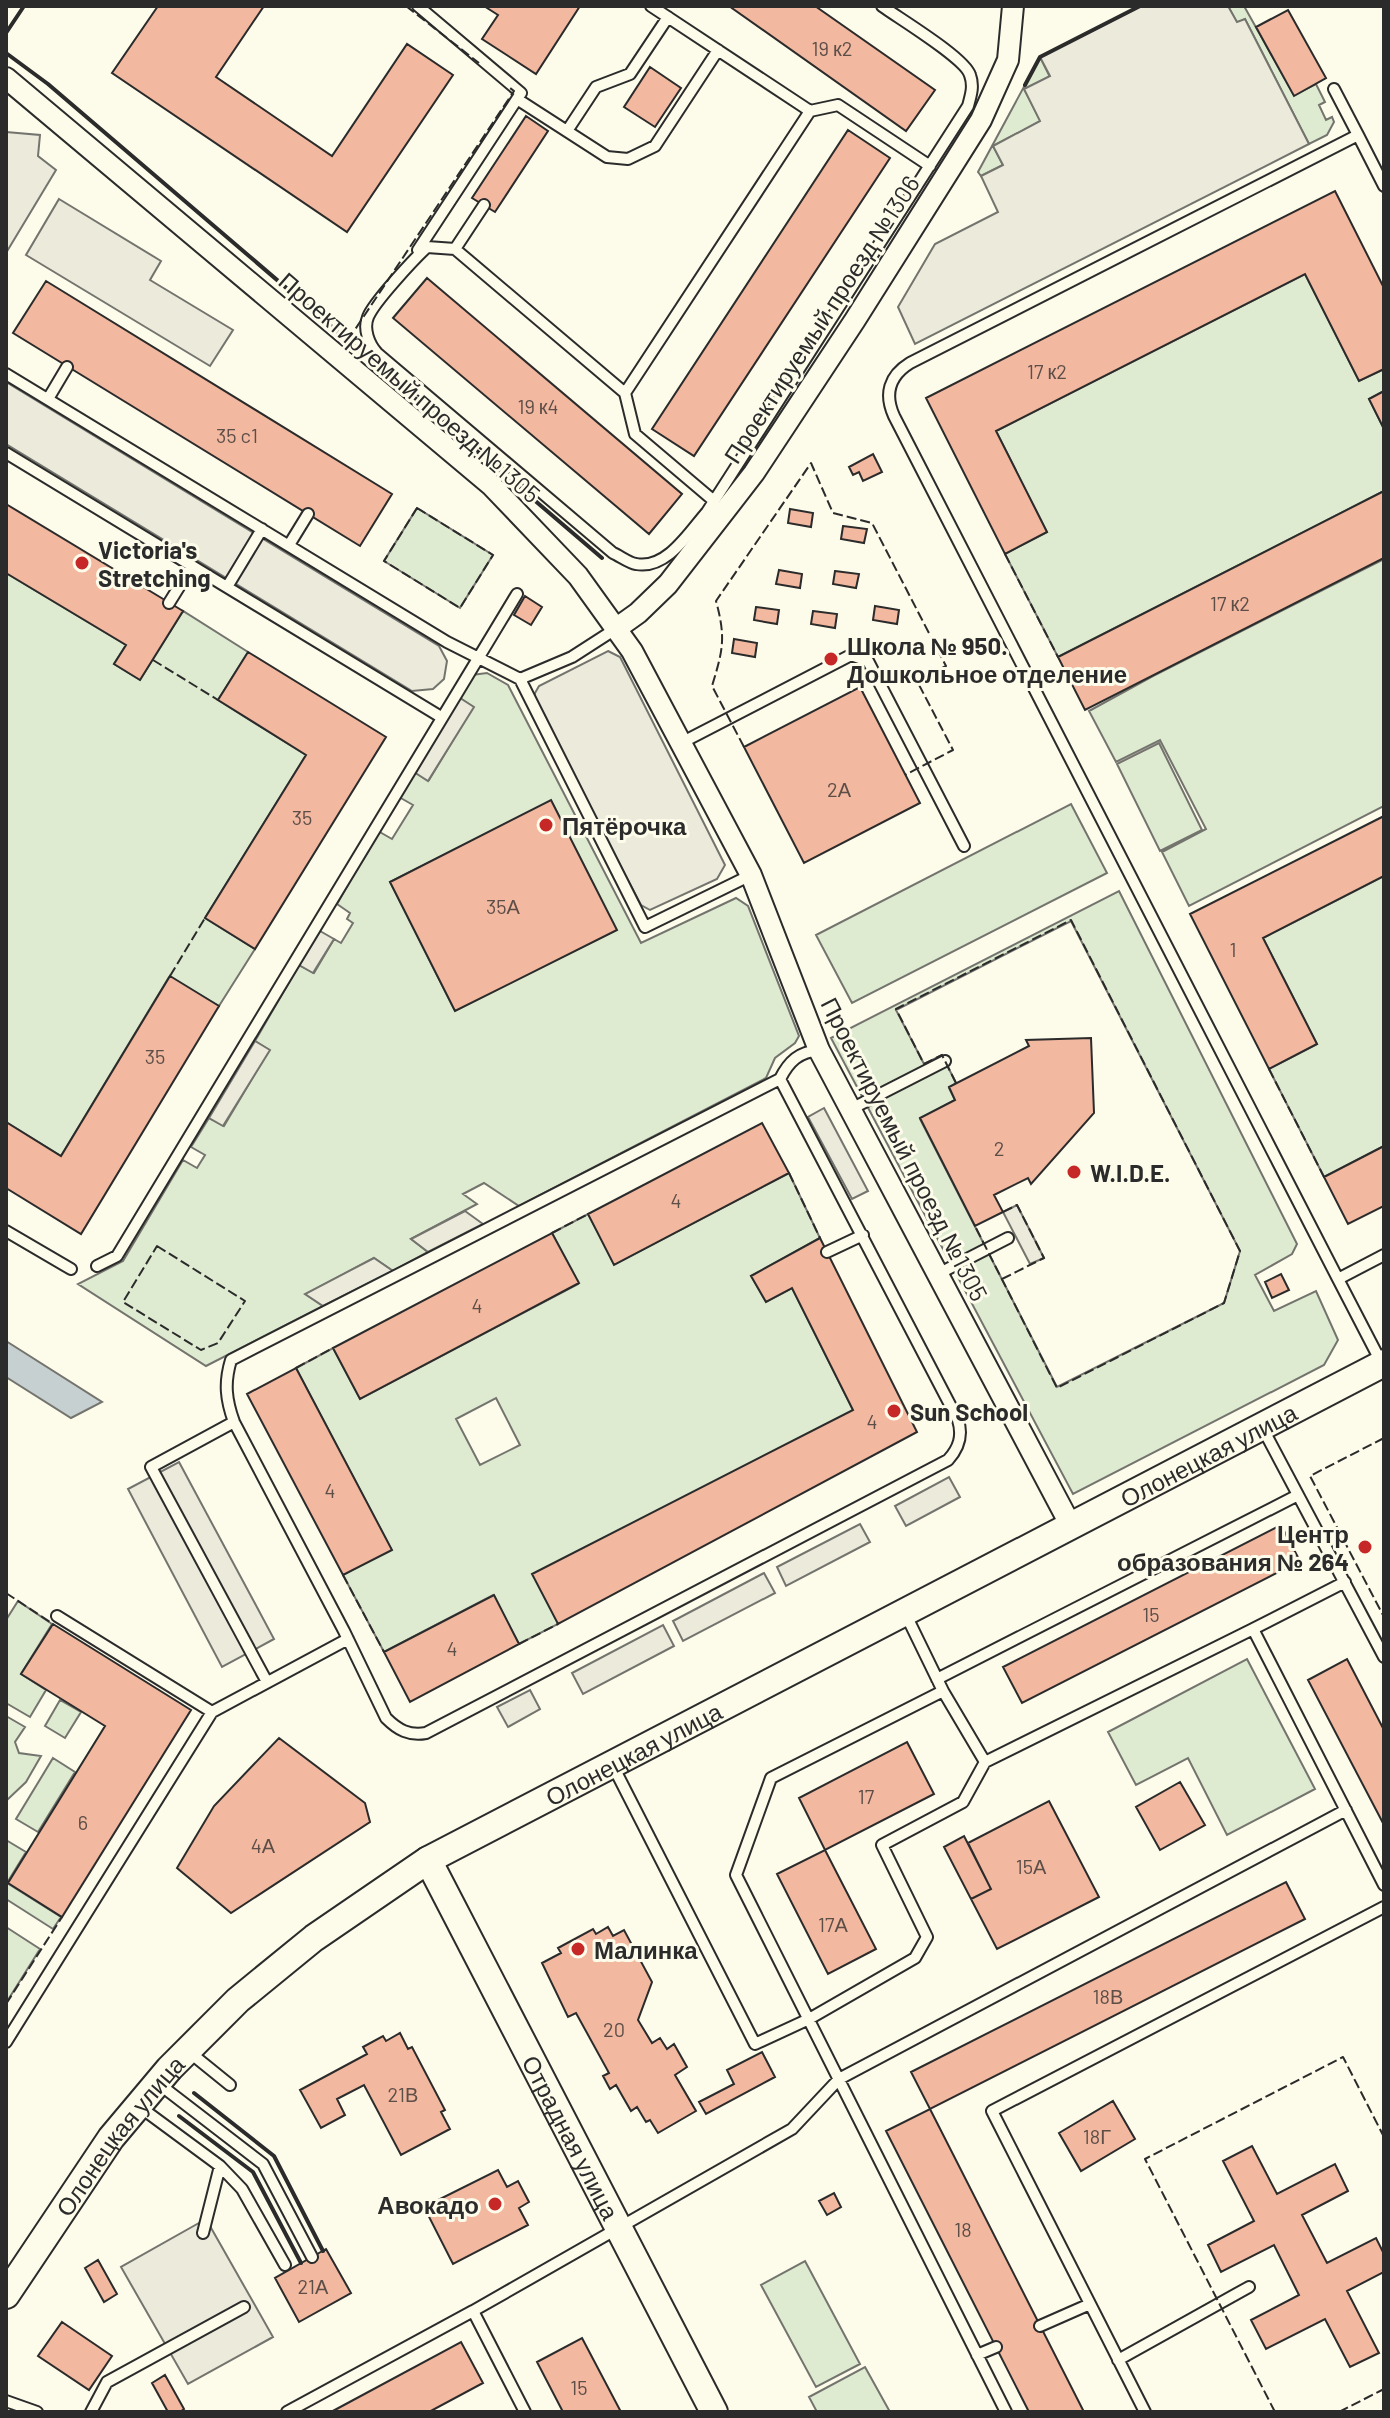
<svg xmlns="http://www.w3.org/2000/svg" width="1390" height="2418" font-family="Barlow,sans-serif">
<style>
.green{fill:#deebd1;stroke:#74746e;stroke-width:2;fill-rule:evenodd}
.parking{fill:#eceadb;stroke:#74746e;stroke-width:2}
.water{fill:#c7d0d0;stroke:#74746e;stroke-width:2}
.building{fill:#f2b8a0;stroke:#2b2b2b;stroke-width:2}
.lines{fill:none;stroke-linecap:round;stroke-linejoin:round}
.service-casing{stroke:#2b2b2b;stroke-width:14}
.minor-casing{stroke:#2b2b2b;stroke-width:24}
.tertiary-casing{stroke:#2b2b2b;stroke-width:30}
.service{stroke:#fdfbea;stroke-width:10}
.minor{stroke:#fdfbea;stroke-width:20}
.tertiary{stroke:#fdfbea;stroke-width:26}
.fence{stroke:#2b2b2b;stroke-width:2;stroke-dasharray:10 4;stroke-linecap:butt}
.wall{stroke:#2b2b2b;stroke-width:4}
.poi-dot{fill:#c62828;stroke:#fdfbea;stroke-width:3}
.labels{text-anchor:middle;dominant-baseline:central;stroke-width:6;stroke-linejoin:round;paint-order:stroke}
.number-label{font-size:20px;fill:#5d4e48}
.street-label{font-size:24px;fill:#2b2b2b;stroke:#fdfbea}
.poi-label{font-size:24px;font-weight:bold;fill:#2b2b2b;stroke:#fdfbea;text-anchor:start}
</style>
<rect width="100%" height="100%" fill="#fdfbea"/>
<!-- green -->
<path class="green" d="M1228 6H1244L1294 95 1316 84 1325 102 1319 105 1326 120 1332 117 1334 122 1327 135 1309 144 1245 19 1237 23Z
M1040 57 1050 77 1024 89 1041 121 993 146 1003 165 981 176 978 172Z
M1305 274 1359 381 1384 369V391L1369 399 1384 429V491L1058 657 1005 554 1047 532 996 431Z
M417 508 493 555 460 608 384 561Z
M1384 559V806L1189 906 1162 852 1206 829 1160 740 1116 762 1089 711 1153 676Z
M6 573 126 645 114 664 140 680 183 611 248 652 218 700 306 755 205 918 255 949 219 1006 169 977 61 1156 6 1122Z
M487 673 508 685 641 943 736 898 748 906 799 1036 795 1043 775 1058 766 1078 519 1206 484 1183 463 1194 477 1204 411 1239 428 1252 393 1271 374 1258 306 1294 323 1306 206 1366 78 1284 123 1261 183 1160 197 1168 205 1155 191 1147 209 1118 224 1126 269 1050 255 1041 299 965 314 973 334 939 341 943 353 923 347 919 350 913 337 904 378 831 392 839 413 805 399 797 414 772 429 780 473 707 460 698 472 675ZM551 801 616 930 455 1011 390 882Z
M1159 743 1202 830 1160 851 1117 764Z
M1071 804 1107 873 852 1003 816 935Z
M1384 876V1146L1324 1177 1269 1069 1317 1044 1263 938Z
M1119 891 1297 1244 1292 1254 1255 1275 1274 1311 1316 1291 1338 1340 1324 1365 1073 1494 831 1038ZM1071 921 1240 1251 1224 1303 1057 1387 920 1119 955 1100 949 1088 956 1083 942 1055 924 1064 896 1010Z
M789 1173 820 1238 751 1276 766 1302 792 1288 853 1410 558 1624 519 1644 493 1595 384 1652 343 1575 391 1549 296 1368 333 1348 360 1399 578 1284 552 1233 588 1214 615 1264ZM496 1398 520 1445 480 1465 456 1419Z
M18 1601 52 1624 21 1674 46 1690 30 1717 6 1703V1620Z
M1247 1659 1315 1789 1227 1835 1188 1758 1136 1785 1108 1732Z
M60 1700 81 1712 65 1738 45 1726Z
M6 1716 25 1727 15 1742 19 1753 41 1756 26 1782 6 1801Z
M53 1758 75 1772 38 1832 16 1819Z
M6 1840 26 1852 7 1883 61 1917 53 1929 6 1899Z
M6 1927 40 1949 6 2003Z
M805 2261 860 2364 816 2387 761 2285Z
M865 2367 890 2412H817L809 2397Z"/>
<!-- parking -->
<path class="parking" d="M1141 6H1228L1237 22 1245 19 1309 144 915 344 898 307 935 244 998 212 981 176 1003 165 993 146 1040 121 1024 89 1050 76 1040 57Z
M6 132 40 135 38 156 56 170 6 253Z
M59 199 161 261 150 280 233 330 210 366 26 255Z
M6 382 439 646 447 661 444 679 433 689 412 691 6 444Z
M608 651 620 657 725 865 717 879 650 910 641 905 534 701 535 693 539 686Z
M460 698 474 707 428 781 414 772Z
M320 931 334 939 313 973 299 965Z
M255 1041 270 1050 223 1126 209 1118Z
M824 1108 868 1191 852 1199 808 1117Z
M1017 1205 1044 1258 1030 1264 1003 1212Z
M465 1211 483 1224 428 1252 411 1239Z
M374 1258 393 1271 323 1306 305 1294Z
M179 1462 274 1639 222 1667 128 1489Z
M949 1477 960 1497 906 1526 895 1506Z
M860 1524 870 1542 786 1586 777 1567Z
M764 1573 775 1593 683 1641 673 1621Z
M663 1625 674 1646 583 1694 572 1673Z
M530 1690 540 1709 508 1727 497 1707Z
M206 2219 273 2337 188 2384 121 2267Z"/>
<!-- water -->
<path class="water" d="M6 1341 102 1402 71 1418 6 1377Z"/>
<!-- building -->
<path class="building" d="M158 6H264L216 77 332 156 407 44 453 75 347 232 112 73Z
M484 6H580L536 74 482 39 498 15Z
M729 6H815L935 90 906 131Z
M1288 10 1326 78 1294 96 1256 27Z
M650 67 681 88 655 127 624 107Z
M526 116 548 131 495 212 472 198Z
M848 130 890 158 694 456 652 429Z
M1335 191 1384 288V369L1359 381 1305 274 996 431 1047 532 1005 554 926 398Z
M427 278 682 494 649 534 393 318Z
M46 281 392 494 360 546 13 333Z
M1384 391V429L1369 399Z
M873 454 882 472 863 481 859 472 853 475 849 467Z
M1384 491V558L1085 710 1058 657Z
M6 504 183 611 140 680 114 664 126 645 6 573Z
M790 509 813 513 811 527 788 523Z
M843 526 867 529 864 543 841 539Z
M779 570 802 574 800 588 776 584Z
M835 571 859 574 856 588 833 584Z
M525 596 542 607 531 625 514 615Z
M875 606 899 610 897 624 873 620Z
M756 607 779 610 777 624 754 620Z
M813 611 837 614 835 628 811 624Z
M734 639 757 643 755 657 732 653Z
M248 652 386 737 255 949 205 918 306 755 218 700Z
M860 687 920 803 804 863 744 747Z
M551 800 617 930 455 1011 390 882Z
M1384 816V876L1263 938 1317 1044 1269 1069 1190 914Z
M170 976 219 1006 81 1234 6 1188V1122L61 1156Z
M1091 1038 1094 1113 1031 1184 1028 1178 994 1195 1003 1212 975 1226 920 1118 955 1100 949 1087 1029 1046 1026 1040Z
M762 1123 789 1173 614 1265 588 1214Z
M1384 1146V1206L1348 1224 1324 1177Z
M552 1233 579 1283 360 1399 333 1348Z
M820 1238 917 1432 558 1624 532 1574 853 1410 792 1288 766 1302 751 1276Z
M1281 1274 1289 1290 1272 1298 1265 1282Z
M296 1368 392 1550 343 1575 247 1394Z
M1281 1525 1300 1561 1022 1703 1003 1667Z
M494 1595 519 1644 410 1702 384 1652Z
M53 1624 191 1710 62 1917 8 1883 105 1726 21 1674Z
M1347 1659 1384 1730V1825L1308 1680Z
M279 1738 365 1803 370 1822 231 1913 177 1868 214 1806Z
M907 1742 934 1794 825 1850 799 1798Z
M1180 1782 1205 1825 1160 1850 1136 1807Z
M1049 1801 1099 1897 997 1949 971 1899 991 1889 968 1843Z
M964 1836 991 1889 971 1899 944 1847Z
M825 1850 876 1949 828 1974 777 1874Z
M1286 1882 1305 1919 930 2109 911 2072Z
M608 1927 613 1936 624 1930 652 1982 638 2020 652 2043 660 2038 667 2049 674 2044 687 2067 675 2075 696 2111 658 2133 650 2120 646 2122 637 2107 631 2111 616 2085 610 2089 603 2076 609 2073 576 2013 568 2017 542 1963 561 1953 558 1948 593 1929 596 1934Z
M400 2033 408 2049 412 2047 445 2110 441 2112 450 2129 401 2155 364 2085 337 2099 345 2115 321 2128 300 2090 367 2054 363 2047 383 2036 386 2041Z
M762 2052 775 2077 706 2114 699 2102 734 2084 727 2070Z
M1113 2101 1135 2139 1081 2171 1059 2133Z
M930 2109 1084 2412H1029L886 2131Z
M1252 2146 1277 2194 1335 2164 1348 2191 1302 2215 1327 2263 1376 2238 1384 2254V2272L1347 2291 1379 2353 1350 2367 1325 2319 1266 2349 1251 2320 1299 2295 1274 2245 1221 2272 1208 2245 1254 2221 1223 2161Z
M498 2170 507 2187 518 2181 529 2202 519 2208 528 2225 453 2264 424 2207Z
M834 2193 841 2207 827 2215 819 2201Z
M326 2249 351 2293 299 2322 275 2278Z
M98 2260 117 2294 104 2302 85 2268Z
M62 2322 112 2356 89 2390 38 2356Z
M582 2338 621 2412H563L537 2362Z
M461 2342 483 2383 429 2412H331Z
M165 2375 184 2409 180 2412H168L152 2383Z"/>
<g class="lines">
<!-- service casing -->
<g class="service-casing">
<path id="service" d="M418 6 521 93 418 250
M1334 89 1358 135
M517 99 607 157 628 159 655 146 718 50
M810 111 838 105 930 166
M567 131 596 87 630 74 668 17
M1384 186 1358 135 910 363C889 376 884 394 894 416L1338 1279 1384 1255
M455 249 484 205
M6 374 447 642 520 679 572 657 617 628
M625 393 810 111 651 6
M48 399 67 367
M6 453 441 717
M714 501 635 434 625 393 455 249 427 247C414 259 374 302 368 317 363 329 369 344 377 353L613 553C620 556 629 563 636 564 667 570 690 531 707 512L968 106C971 95 974 86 970 75 965 58 900 19 882 6
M289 545 308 514
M227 587 262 529
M169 603 192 566
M520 679 645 927 751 875
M681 743 851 655 868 661 964 846
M780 1079 231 1360C224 1383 226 1400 234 1422L344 1631 386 1718C398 1730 409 1736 426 1733L948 1460C959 1448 963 1436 958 1420L780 1079C789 1061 799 1052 819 1050
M851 1109 945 1061
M6 1231 71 1269
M827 1252 863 1235
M97 1266 117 1256 517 594
M938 1274 1008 1238
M1338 1279 1381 1362
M234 1422 151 1467 267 1682
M1262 1427 1384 1657
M1345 1582 1253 1629 1384 1885
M906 1615 943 1691 771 1778 736 1875 1006 2412
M57 1616 212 1712 348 1639
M937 1679 1298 1495
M943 1691 985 1762
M613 1766 755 2044 809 2019 915 1958 927 1937 882 1845 963 1802 985 1762 1253 1629
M6 2042 212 1712
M188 2051 230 2085
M159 2084 263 2164 312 2257
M140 2107 220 2166 242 2189 285 2265
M203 2233 220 2166
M1040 2326 1090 2304
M977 2355 996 2347
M1118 2360 1249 2287
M6 2401 37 2412
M91 2412 107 2382 244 2307
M287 2412 473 2311
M525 2412 473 2311 792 2129 839 2079 1346 1810
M1145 2412 992 2111 1384 1907"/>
</g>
<!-- minor casing -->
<g class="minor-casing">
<path id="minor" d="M6 78 491 485 578 576 632 651 751 875 819 1050 1071 1526
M617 628 638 613 668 584 754 473 855 320 981 120 1008 60 1013 6"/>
</g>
<!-- tertiary casing -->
<g class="tertiary-casing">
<g id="tertiary">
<path id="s1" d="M428 1860 714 2412"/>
<path id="s2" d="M6 2295 111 2138 169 2069 238 2000 314 1938 428 1860 1384 1363"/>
</g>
</g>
<!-- service -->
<use href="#service" class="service"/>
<!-- minor -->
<use href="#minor" class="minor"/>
<!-- tertiary -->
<use href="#tertiary" class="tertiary"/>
<!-- fence -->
<path class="fence" d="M406 6 479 63
M348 340 514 91 510 88
M417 508 493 555 460 608 384 561Z
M1005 554 1058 657
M153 660 218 700
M744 747 712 686C723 650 726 638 716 601L811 463 833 513 872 523 946 666 917 681 953 750 905 775
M170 976 205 918
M1269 1069 1324 1177
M956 1083 942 1055 924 1064 896 1009 1071 920 1240 1251 1224 1303 1057 1388 975 1226
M789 1173 820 1238
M552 1233 588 1214
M157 1246 245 1301 218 1343 201 1350 123 1302Z
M1002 1279 1044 1258 1017 1205 1003 1212
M296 1368 333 1348
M1384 1438 1310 1476 1384 1617
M343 1575 384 1652
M6 1593 53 1624
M519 1644 558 1624
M6 2004 62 1917
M1275 2412 1145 2159 1343 2057 1384 2137
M1339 2412 1384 2389"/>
<!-- wall -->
<path class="wall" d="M6 33 24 6
M6 53 48 84 602 558
M1025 85 1040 57 1140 6
M194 2093 274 2156 323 2251
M179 2116 253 2172 301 2263"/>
</g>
<!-- markers -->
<g class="poi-dot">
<circle cx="82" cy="563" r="8"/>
<circle cx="831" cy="659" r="8"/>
<circle cx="546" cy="825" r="8"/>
<circle cx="1074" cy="1172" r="8"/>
<circle cx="894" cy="1411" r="8"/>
<circle cx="1365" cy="1547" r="8"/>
<circle cx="578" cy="1949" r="8"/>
<circle cx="495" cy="2204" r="8"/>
</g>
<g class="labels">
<!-- number labels -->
<g class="number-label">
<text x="832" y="48">19 к2</text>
<text x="1047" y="371">17 к2</text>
<text x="538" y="406">19 к4</text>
<text x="237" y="435">35 c1</text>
<text x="1230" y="603">17 к2</text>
<text x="839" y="789">2А</text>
<text x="302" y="817">35</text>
<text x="503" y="906">35А</text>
<text x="1233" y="949">1</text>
<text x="155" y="1056">35</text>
<text x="999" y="1148">2</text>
<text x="676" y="1200">4</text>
<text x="477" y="1305">4</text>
<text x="872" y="1421">4</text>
<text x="330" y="1490">4</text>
<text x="1151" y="1614">15</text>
<text x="452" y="1648">4</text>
<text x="866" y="1796">17</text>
<text x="83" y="1822">6</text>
<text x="263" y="1845">4А</text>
<text x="1031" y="1866">15А</text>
<text x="833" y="1924">17А</text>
<text x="1108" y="1996">18В</text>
<text x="614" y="2029">20</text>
<text x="403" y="2094">21В</text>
<text x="1097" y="2136">18Г</text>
<text x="963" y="2229">18</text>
<text x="313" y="2286">21А</text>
<text x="579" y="2387">15</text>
</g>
<!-- street labels -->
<g class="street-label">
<text transform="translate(821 319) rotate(-57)">Проектируемый проезд №1306</text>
<text transform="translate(410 387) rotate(41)">Проектируемый проезд №1305</text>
<text transform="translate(905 1149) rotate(63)">Проектируемый проезд №1305</text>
<text stroke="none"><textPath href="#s2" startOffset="1492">Олонецкая улица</textPath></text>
<text stroke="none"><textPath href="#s2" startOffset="844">Олонецкая улица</textPath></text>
<text stroke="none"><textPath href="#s2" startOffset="196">Олонецкая улица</textPath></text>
<text stroke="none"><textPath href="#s1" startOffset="312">Отрадная улица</textPath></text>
</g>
<!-- poi labels -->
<g class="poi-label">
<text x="98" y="549">Victoria's<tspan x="98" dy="28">Stretching</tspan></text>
<text x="847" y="645">Школа № 950.<tspan x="847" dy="28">Дошкольное отделение</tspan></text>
<text x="562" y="825">Пятёрочка</text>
<text x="1090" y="1172">W.I.D.E.</text>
<text x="910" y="1411">Sun School</text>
<text x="1349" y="1533" text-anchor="end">Центр<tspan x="1349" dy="28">образования № 264</tspan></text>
<text x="594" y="1949">Малинка</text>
<text x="479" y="2204" text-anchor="end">Авокадо</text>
</g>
</g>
<!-- border -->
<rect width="1390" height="2418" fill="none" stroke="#2b2b2b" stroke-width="16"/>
</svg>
